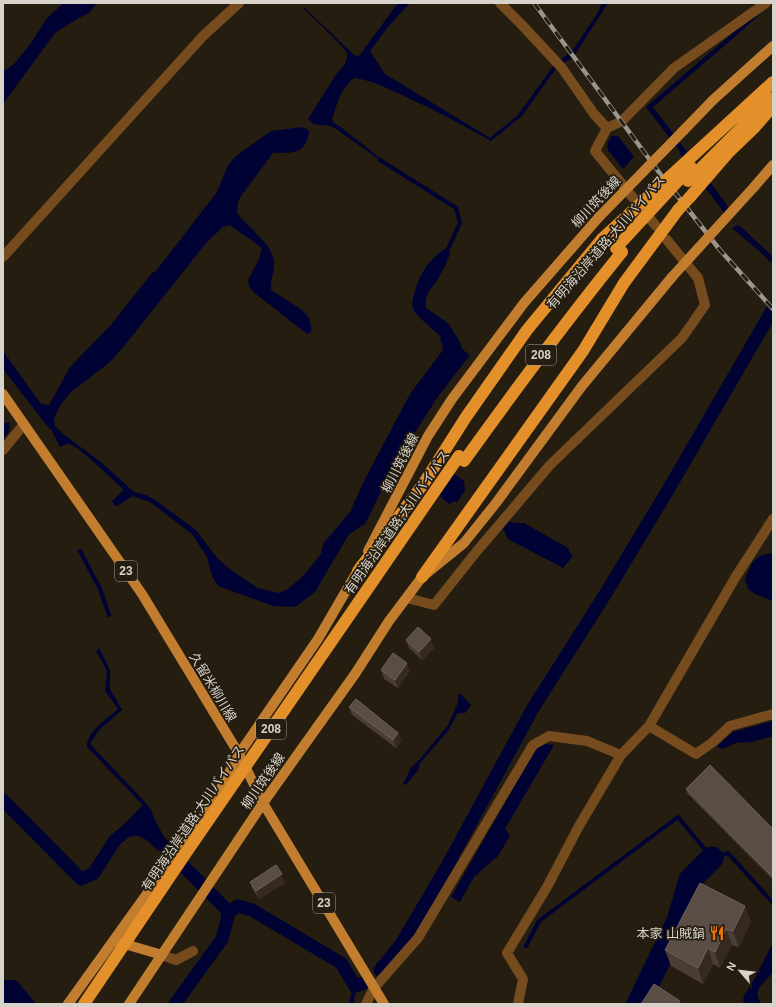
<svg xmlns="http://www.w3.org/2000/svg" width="776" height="1007" font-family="Helvetica,'Noto Sans JP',sans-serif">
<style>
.water{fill:#000233}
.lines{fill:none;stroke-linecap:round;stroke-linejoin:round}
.stream{stroke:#000233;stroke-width:4}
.canal{stroke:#000233;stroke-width:13}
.river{stroke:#000233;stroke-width:23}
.minor{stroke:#764c1e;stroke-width:10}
.major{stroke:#c27e2e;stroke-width:10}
.highway{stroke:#e3902a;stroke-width:12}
.rail-casing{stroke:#9b968c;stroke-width:4.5}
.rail{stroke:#241d10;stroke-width:3;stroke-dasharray:9;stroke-linecap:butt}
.major-bridge{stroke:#c27e2e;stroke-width:10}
.highway-bridge{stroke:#e3902a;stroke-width:12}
.wall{fill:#4c3c36}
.shaded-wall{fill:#352920}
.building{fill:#5a4d46;stroke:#6e625b}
.labels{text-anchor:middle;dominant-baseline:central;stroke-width:3.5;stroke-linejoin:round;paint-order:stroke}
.shield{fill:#241d10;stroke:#a19c92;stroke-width:1}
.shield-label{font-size:12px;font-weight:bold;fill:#d7d3ca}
.street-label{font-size:13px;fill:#d7d3ca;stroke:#241d10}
.poi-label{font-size:13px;fill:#d7d3ca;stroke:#241d10;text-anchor:end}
</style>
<rect width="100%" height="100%" fill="#241d10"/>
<!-- water -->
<path class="water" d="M64 3H97L89 13 77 19 55 33 3 104V72L15 63 31 43 47 18Z
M398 3H410L387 28 370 51 385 74 490 138 518 115 554 65 572 51 597 14 602 3H608L576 53 572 58 557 67 522 116 491 141C463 125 435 110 406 97 389 89 372 80 354 78 339 91 338 102 332 120L334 123 342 128 381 159 380 160 336 129C334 128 332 127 330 126 320 123 317 129 308 119L337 73C341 69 348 61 347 54 346 48 311 16 304 9L305 8 354 55 359 56Z
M768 3H772L738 34 653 107 725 202 733 216 727 219 720 207 681 156 679 150 646 107Z
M303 127 309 131C309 135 308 137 307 140 301 156 288 152 273 153L241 196 238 202 237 213C248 228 275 245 274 265 274 274 270 280 271 290 280 296 300 307 306 314 310 318 312 327 311 332L307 334 256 294 250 288 248 280 259 259 262 248 234 228 230 225 223 227 206 243 129 340 110 362 71 392 61 404 54 419 55 426 63 434 102 463 134 492 146 495 155 500 196 530 217 558 231 570 258 588 278 593 288 589 303 576 321 554 323 544 350 512 365 479 410 394 443 350 442 344 440 340 441 337C435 331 418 317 414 311 411 306 413 300 414 295 418 277 428 259 445 249L449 251 450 254C447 262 443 270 439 277 432 289 424 293 426 308L448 323 460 342 462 349 470 355 437 398 404 450 398 464H397L387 479 365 524 349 534 315 592 295 607 273 606 218 586 212 576 207 557 192 534 150 502 133 496 117 506 114 505 112 501 124 490C115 482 78 445 69 444 66 444 62 446 60 447L51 429 48 427 3 369V351L41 404 49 405 70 367 110 326 152 273 156 271 217 192 228 165 237 155 271 131Z
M612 136H618L634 157 623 169 608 150 607 143Z
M739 225 773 257 770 263 768 259 732 228Z
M9 422C11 430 8 434 3 439V424Z
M453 473 464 481 465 490 457 503 455 501 449 504 440 496V493Z
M509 521 514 523H524L568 548 571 555 573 556 563 568 508 539 503 529Z
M773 553V601L755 594 748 589 745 579C753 562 752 556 773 553Z
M99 648 110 670V689L122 710 99 730 90 744 144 801 151 810 156 822 165 839 158 851C145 838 138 830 121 841L113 836 143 805 87 747C86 732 108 718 118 709L105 691 107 671 96 651Z
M459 694H461L471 705 465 713H459L457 714 448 731 420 763 418 770 406 785 403 784 411 768 420 759 448 725 457 705Z
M773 721V736L752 742 736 743 722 749 717 746 733 732Z
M544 744 554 745 505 829 510 836 498 856 474 877 460 902 451 897 534 752 541 745Z
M183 857 205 878 197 889 175 866Z
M773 942C773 948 775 966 773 971 767 983 751 987 761 1004H746L743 1001 744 996 756 976Z
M3 980H14L18 982 36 1004H3Z"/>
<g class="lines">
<!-- stream -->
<path class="stream" d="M380 160 456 208 460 223 447 251
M80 551 100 589 109 615
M526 946 539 921 678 817 712 858 728 853 773 903
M351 1004 355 986"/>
<!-- canal -->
<path class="canal" d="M3 800 81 879 94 873 115 840 130 828
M150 832 229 912
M380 970 401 944 446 868 533 708 606 593 668 490 773 309
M175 1004 222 939 229 912 238 906 252 910 341 963 355 986 364 983"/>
<!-- river -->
<path class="river" d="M638 1004 678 921 690 880 712 858"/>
<!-- minor -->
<path class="minor" d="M500 3 521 24 562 68 594 114 607 128 622 121 674 68 766 3
M607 128 595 151 656 226
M3 257 203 36 239 3
M3 450 24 424
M407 598 434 605 477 551 550 465 682 338 705 305 698 278 667 240
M649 726 696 754 713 742 730 726 773 714
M162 955 176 960 193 951
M366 1004 374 988 418 938 533 745 549 736 587 741 621 755
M518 1004 523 979 507 953 547 887 579 826 621 755 649 726 735 578 773 519"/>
<!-- major -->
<path class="major" d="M683 131 713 100 773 46
M754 187 773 165
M3 394 142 594 239 754 263 803 384 1004
M368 551 428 436 452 399 524 303 599 217
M118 942 162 955
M68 1004 215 799 239 754 318 639 361 565
M129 1004 263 803 355 674 389 621 422 577 464 543 496 503 582 386 672 277"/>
<!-- highway -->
<path class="highway" d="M690 197 728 153 754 128 773 106
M464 461C515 390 567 320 622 252
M358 571 424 483 466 417 527 330 602 239
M422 577 583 351 624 283 678 210"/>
<!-- rail casing -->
<g class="rail-casing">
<path id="rail" d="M534 3 661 175 720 250 773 309"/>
</g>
<!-- rail -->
<use href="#rail" class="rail"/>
<!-- major-bridge -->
<path class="major-bridge" d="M599 217 683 131
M672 277 754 187"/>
<!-- highway-bridge -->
<path class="highway-bridge" d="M688 181 742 127 773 98
M678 210 690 197
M602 239 773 82
M616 248 691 167
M84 1004 186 853 459 456"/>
</g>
<!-- wall -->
<path class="wall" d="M406 640 434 648 422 660 409 648Z
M381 670 410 671 398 688 384 679Z
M349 707 398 733 401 741 396 748 352 715Z
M686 789 773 829V880L687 793Z
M250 882 285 883 259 899 253 890Z
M745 906 751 922 739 947 732 945 720 968 713 964 703 984 671 966 665 950Z"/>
<!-- shaded-wall -->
<path class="shaded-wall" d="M431 639 434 648 422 660 419 652Z
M407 663 410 671 398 688 395 680Z
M398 733 401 741 396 748 393 740Z
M282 874 285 883 259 899 256 891Z
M745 906 751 922 739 947 733 931Z
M726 929 732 945 720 968 715 952Z
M708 948 713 964 703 984 698 968Z"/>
<!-- building -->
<path class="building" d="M418 627 431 639 419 652 406 640Z
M393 653 407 663 395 680 381 670Z
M356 699 398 733 393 740 349 707Z
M710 765 773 829V877L686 789Z
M276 865 282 874 256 891 250 882Z
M700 883 745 906 733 931 726 929 715 952 708 948 698 968 665 950Z
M654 984 680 1001 678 1004H641Z"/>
<!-- icons -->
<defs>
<g id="restaurant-bare" transform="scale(1.2)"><path d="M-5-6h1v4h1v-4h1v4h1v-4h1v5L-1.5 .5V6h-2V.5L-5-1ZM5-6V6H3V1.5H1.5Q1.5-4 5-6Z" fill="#e8710a" stroke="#241d10" stroke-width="2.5" paint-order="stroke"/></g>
</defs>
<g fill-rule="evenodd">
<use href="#restaurant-bare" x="717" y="933"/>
</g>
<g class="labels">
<!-- shield labels -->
<g class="shield">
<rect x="526" y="345" width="30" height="20" rx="3"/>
<rect x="115" y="561" width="22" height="20" rx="3"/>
<rect x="256" y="719" width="30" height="20" rx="3"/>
<rect x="313" y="893" width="22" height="20" rx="3"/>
</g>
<g class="shield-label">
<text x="541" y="355">208</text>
<text x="126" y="571">23</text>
<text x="271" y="729">208</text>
<text x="324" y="903">23</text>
</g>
<!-- street labels -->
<g class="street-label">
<text transform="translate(596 202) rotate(-47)">柳川筑後線</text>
<text transform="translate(606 242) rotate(-49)">有明海沿岸道路;大川バイパス</text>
<text transform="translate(400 463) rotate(-63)">柳川筑後線</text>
<text transform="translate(397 522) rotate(-55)">有明海沿岸道路;大川バイパス</text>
<text transform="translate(213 687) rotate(59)">久留米柳川線</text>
<text transform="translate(263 781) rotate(-55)">柳川筑後線</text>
<text transform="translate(193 818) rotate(-56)">有明海沿岸道路;大川バイパス</text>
</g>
<!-- poi labels -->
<g class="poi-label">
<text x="705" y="933">本家 山賊鍋</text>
</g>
</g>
<!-- border -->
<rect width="776" height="1007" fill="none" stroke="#d7d3ca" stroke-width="8"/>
<!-- north arrow -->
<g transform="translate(740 971) rotate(298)" stroke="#241d10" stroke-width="3" paint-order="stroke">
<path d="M0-3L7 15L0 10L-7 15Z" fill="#d7d3ca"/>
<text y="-6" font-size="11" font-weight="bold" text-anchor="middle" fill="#d7d3ca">N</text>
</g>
</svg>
